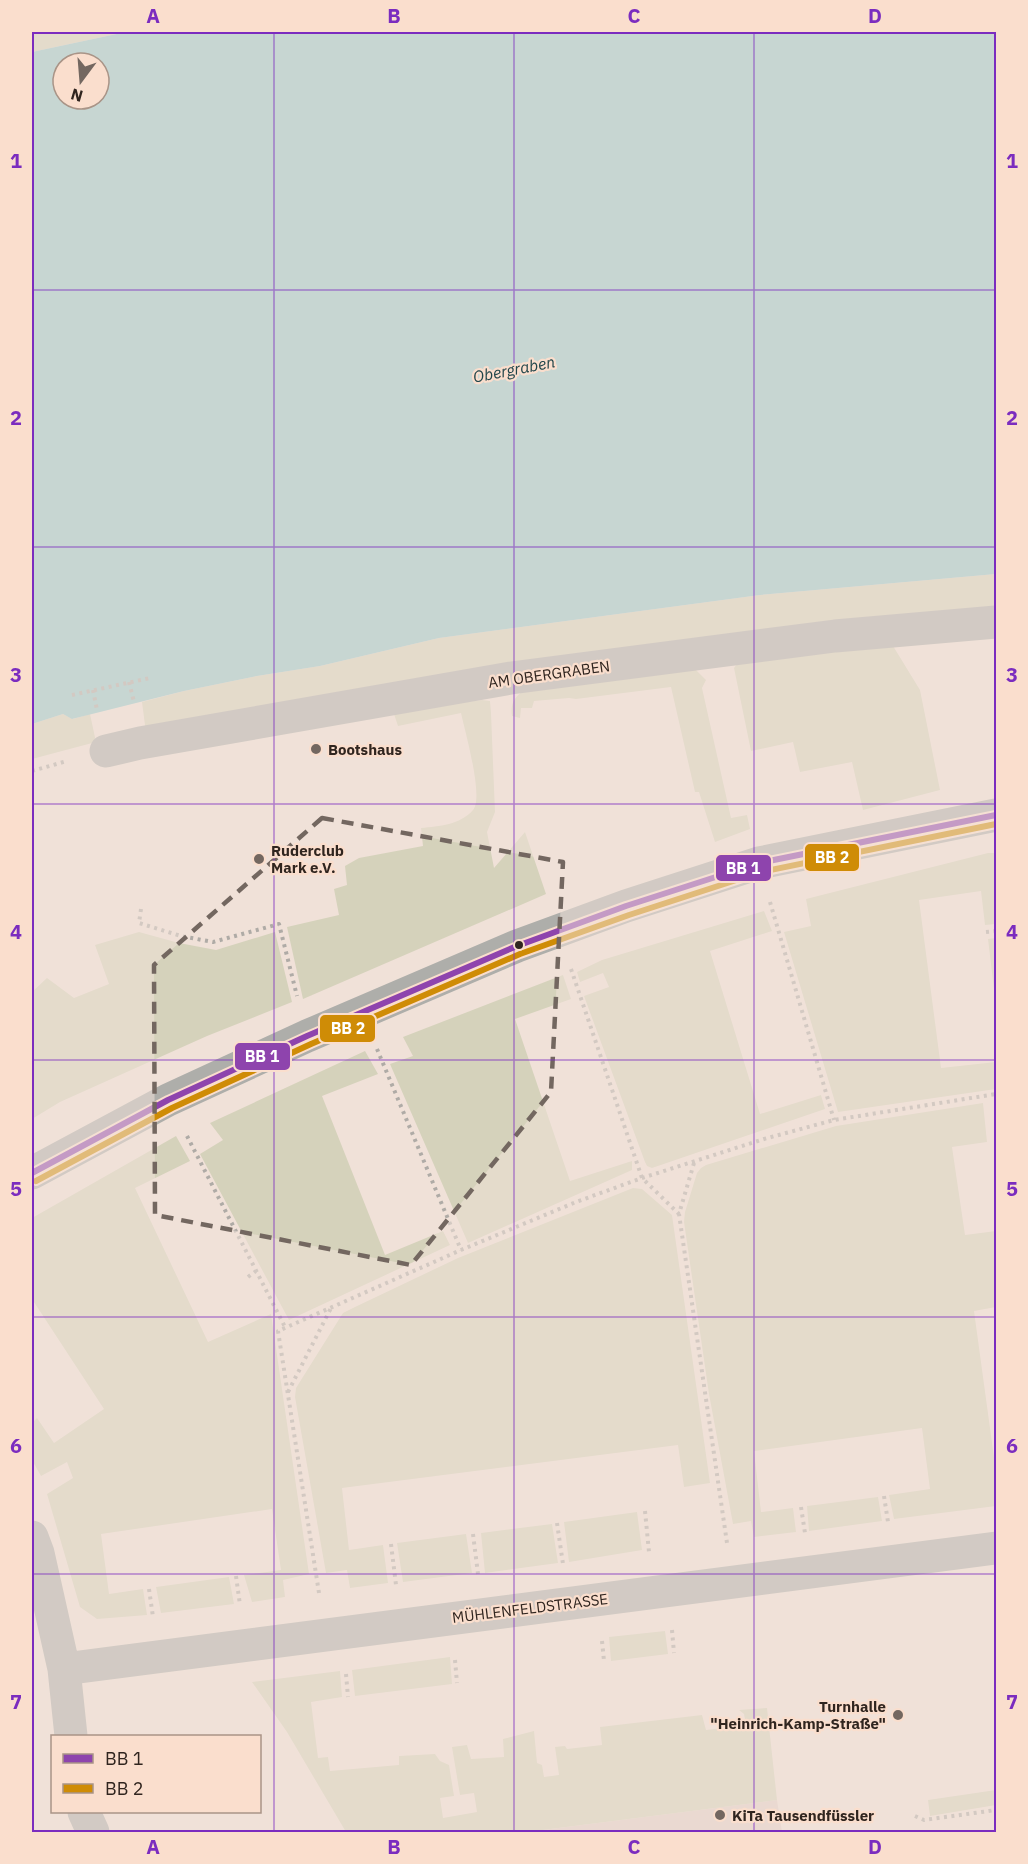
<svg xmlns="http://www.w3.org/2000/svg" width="1028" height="1864" font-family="'IBM Plex Sans',sans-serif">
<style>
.education{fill:#e3cfc7}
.green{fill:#d5d2bb}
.water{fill:#95c7cb;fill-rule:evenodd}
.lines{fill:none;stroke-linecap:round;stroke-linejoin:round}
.path{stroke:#afaba6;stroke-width:4;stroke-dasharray:3 4.5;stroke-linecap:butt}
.minor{stroke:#aeaeaa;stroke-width:33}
.bus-1-casing{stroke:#fadecd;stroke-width:10}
.bus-2-casing{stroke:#fadecd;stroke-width:10}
.bus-1{stroke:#8e44ad;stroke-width:6}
.bus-2{stroke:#cf8c06;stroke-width:6}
.marked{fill:none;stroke:#736760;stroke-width:4.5;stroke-dasharray:12 8;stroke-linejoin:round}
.grid{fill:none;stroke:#7b2cbf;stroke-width:1.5;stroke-opacity:0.55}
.poi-dot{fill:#736760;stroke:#fadecd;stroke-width:2}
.bus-dot{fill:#30251f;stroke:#fadecd;stroke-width:2}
.labels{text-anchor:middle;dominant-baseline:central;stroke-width:4.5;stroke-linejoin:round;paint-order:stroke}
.street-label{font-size:15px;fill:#30251f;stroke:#fadecd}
.poi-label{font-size:15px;font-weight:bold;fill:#30251f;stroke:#fadecd;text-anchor:start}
.water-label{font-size:16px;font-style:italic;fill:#20454a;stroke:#fadecd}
.line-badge{stroke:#fadecd;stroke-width:2}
.badge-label{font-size:16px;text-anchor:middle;font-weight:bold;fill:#fff}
.neatline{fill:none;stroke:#7b2cbf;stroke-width:2}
.grid-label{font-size:20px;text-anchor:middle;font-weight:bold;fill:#7b2cbf}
</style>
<rect width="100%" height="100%" fill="#f0e1d8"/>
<!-- education -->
<path class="education" d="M777 1800 782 1832H527Z"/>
<!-- green -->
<path class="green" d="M32 32H126L32 52Z
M996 574V608L146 733 142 702 184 691 257 676 320 666 439 638 760 595Z
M890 641 920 690 940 790 863 810 852 762 800 772 793 742 751 751 734 668 739 661Z
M691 665 706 680 702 688 731 818 747 815 750 829 715 842 699 792H695L671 687 576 699 569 698 534 701 532 708H521L520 718 512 716C510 703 515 696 526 689Z
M482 700 490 701 491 713 495 812 487 832 494 868 525 832 546 894 303 999 287 927 339 915 334 889 347 885 345 866 359 858 423 846 421 828C439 826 460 825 473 810 484 798 465 731 461 713L398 726 393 711Z
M63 714 73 719 90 714 96 742 32 759V724Z
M988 853H994L996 857V924L985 925 981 891 919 900 941 1068 996 1062V1089L838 1112 784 932 811 926 806 899Z
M764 911 772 931 710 951 760 1114 821 1095 825 1109 652 1168 647 1166 645 1162 584 996 609 987 603 973 580 982 577 972 602 960Z
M139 932 179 943 216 950 275 932 292 1002 207 1036 60 1102 32 1119V992L47 978 74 998 109 984 95 945Z
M996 938V1006L988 939Z
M563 975 571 999 515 1019 570 1181 632 1161V1170L468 1243 390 1064 413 1056 403 1037Z
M365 1051 378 1074 322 1096 385 1255 443 1231 450 1245 289 1320 200 1154 223 1140 210 1123Z
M983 1103 987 1142 952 1147 965 1235 996 1231V1307L974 1311 996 1472V1506L894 1519 889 1495 930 1489 922 1428 754 1451 761 1512 793 1508 796 1532 754 1537 751 1521 733 1524 709 1394 684 1222 685 1212 697 1173 701 1168 706 1165 836 1126Z
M176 1136 190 1161 135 1188 208 1342 271 1314 309 1574 283 1580 285 1597 252 1602 244 1575 281 1570 272 1509 101 1534 109 1594 143 1589 147 1615 97 1619 80 1607 47 1494 73 1478 67 1462 41 1476 32 1460V1423L37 1418 54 1443 104 1409 32 1299V1218Z
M633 1188 642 1189 672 1215 710 1483 684 1487 678 1445 342 1488 349 1550 383 1545 388 1583 350 1588 347 1570 326 1573 295 1397 296 1388 343 1313 355 1307 458 1258Z
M878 1497 882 1521 809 1531 807 1506Z
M637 1512 642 1550 569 1562 564 1522Z
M552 1524 558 1563 485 1573 481 1533Z
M466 1534 472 1573 403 1582 397 1543Z
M229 1577 234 1604 161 1613 156 1587Z
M665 1631 668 1654 611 1661 609 1637Z
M450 1657 452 1684 355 1696 352 1670Z
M340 1671 342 1697 311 1702 318 1758 328 1757 330 1771 399 1765V1756L435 1754 440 1761 449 1765 454 1796 440 1798 443 1818 477 1812 474 1793 460 1795 452 1747 467 1745 471 1759 504 1757 503 1739 534 1731 537 1763 542 1765 544 1777 559 1775 555 1747 565 1746 567 1749 602 1745 600 1727 702 1715 706 1730 746 1725 744 1714 739 1710 767 1708 777 1800 527 1832H346L287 1732 252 1682Z
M996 1790V1805L930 1816 928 1800Z"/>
<!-- water -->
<path class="water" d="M126 32H996V574L760 595 439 638 320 666 257 676 184 691 72 719 63 714 32 724V52ZM63 63H99V99H63Z"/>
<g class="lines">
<!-- path -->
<path class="path" d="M129 682 134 702
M93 690 97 710
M72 695 150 678
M32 771 67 761
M770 902 834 1120
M141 909 139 923 181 936 213 942 279 924 297 996
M986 932 996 931
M571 969 642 1178 679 1214
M377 1049 461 1250
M187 1136 285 1327
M694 1163 679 1214 727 1543
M248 1277 256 1271
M288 1392 331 1308
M32 1412V1411
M884 1496 888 1522
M801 1507 805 1533
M645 1511 649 1552
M557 1523 563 1564
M473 1534 478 1574
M391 1544 396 1585
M236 1576 240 1605
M149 1589 153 1617
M319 1593 278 1331 461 1250 576 1202 642 1178 764 1139 834 1120 996 1094
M672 1630 674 1653
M602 1641 604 1661
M455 1660 457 1683
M346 1674 348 1697
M915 1816 924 1820 996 1810"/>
<!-- minor -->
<path class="minor" d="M106 751 140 743 511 678 835 636 996 622
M32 1173 168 1100 307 1036 517 946 626 906 759 863 996 815
M32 1537 38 1553 64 1669 71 1736
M64 1669 996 1548
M84 1812 93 1832"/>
<!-- bus-1 casing -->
<g class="bus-1-casing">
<path id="bus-1" d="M32 1173 168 1100 307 1036 517 946 626 906 759 863 996 815"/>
</g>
<!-- bus-2 casing -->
<g class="bus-2-casing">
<path id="bus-2" d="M36 1181 172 1108 311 1044 520 954 629 915 761 872 996 824"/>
</g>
<!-- bus-1 -->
<use href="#bus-1" class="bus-1"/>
<!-- bus-2 -->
<use href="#bus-2" class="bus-2"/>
</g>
<!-- marked area -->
<path d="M0 0H1028V1864H0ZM322 818 563 862 551 1092 411 1265 155 1215 154 965Z" fill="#f0e1d8" fill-opacity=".55" fill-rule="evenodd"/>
<path class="marked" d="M322 818 563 862 551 1092 411 1265 155 1215 154 965Z"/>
<!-- grid -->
<path class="grid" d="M274 32V1832M514 32V1832M754 32V1832M32 290H996M32 547H996M32 804H996M32 1060H996M32 1317H996M32 1574H996"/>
<!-- markers -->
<g class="poi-dot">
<circle cx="316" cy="749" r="6"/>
<circle cx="259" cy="859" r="6"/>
<circle cx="898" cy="1715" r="6"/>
<circle cx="720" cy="1815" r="6"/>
</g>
<circle class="bus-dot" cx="519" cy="945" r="5"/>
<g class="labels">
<!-- street labels -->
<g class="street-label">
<text transform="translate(549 674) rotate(-8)">AM OBERGRABEN</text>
<text transform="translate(530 1608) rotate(-7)">MÜHLENFELDSTRASSE</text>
</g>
<!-- poi labels -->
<g class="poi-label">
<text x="328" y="749">Bootshaus</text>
<text x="271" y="850">Ruderclub<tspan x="271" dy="17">Mark e.V.</tspan></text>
<text x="886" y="1706" text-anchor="end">Turnhalle<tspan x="886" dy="17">"Heinrich-Kamp-Straße"</tspan></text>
<text x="732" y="1815">KiTa Tausendfüssler</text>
</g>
<!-- water labels -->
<g class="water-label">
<text transform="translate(514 369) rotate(-11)">Obergraben</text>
</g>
</g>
<g class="line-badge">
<rect x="804" y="843" width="56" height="29" rx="6" fill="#cf8c06"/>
<rect x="715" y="854" width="57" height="28" rx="6" fill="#8e44ad"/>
<rect x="319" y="1014" width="57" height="29" rx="6" fill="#cf8c06"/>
<rect x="234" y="1042" width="57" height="29" rx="6" fill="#8e44ad"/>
</g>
<g class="badge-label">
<text x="832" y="863">BB 2</text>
<text x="743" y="874">BB 1</text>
<text x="348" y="1034">BB 2</text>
<text x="262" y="1062">BB 1</text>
</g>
<!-- border -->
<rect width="1028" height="1864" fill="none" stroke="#fadecd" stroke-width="66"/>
<!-- legend -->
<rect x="51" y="1735" width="210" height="78" fill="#fadecd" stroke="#a99487" stroke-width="1.5"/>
<rect x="63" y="1754" width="30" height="9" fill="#8e44ad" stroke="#a99487" stroke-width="1.5"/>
<text x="105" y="1765" font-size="18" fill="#30251f">BB 1</text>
<rect x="63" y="1784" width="30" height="9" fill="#cf8c06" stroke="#a99487" stroke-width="1.5"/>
<text x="105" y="1795" font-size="18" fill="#30251f">BB 2</text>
<!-- north arrow -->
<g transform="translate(81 81) rotate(196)"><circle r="28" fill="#fadecd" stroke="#a99487" stroke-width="1.5"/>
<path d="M0-4.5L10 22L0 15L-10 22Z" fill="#736760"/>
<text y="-9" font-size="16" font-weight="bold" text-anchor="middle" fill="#30251f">N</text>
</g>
<rect x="33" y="33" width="962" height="1798" class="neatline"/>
<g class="grid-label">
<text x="153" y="23">A</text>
<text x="394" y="23">B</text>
<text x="634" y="23">C</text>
<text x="875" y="23">D</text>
<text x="16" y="168">1</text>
<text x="1012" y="168">1</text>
<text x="16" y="425">2</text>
<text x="1012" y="425">2</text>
<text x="16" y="682">3</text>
<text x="1012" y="682">3</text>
<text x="16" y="939">4</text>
<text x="1012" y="939">4</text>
<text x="16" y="1196">5</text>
<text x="1012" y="1196">5</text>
<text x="16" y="1453">6</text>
<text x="1012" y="1453">6</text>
<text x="16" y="1709">7</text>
<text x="1012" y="1709">7</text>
<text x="153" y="1854">A</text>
<text x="394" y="1854">B</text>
<text x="634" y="1854">C</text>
<text x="875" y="1854">D</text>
</g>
</svg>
